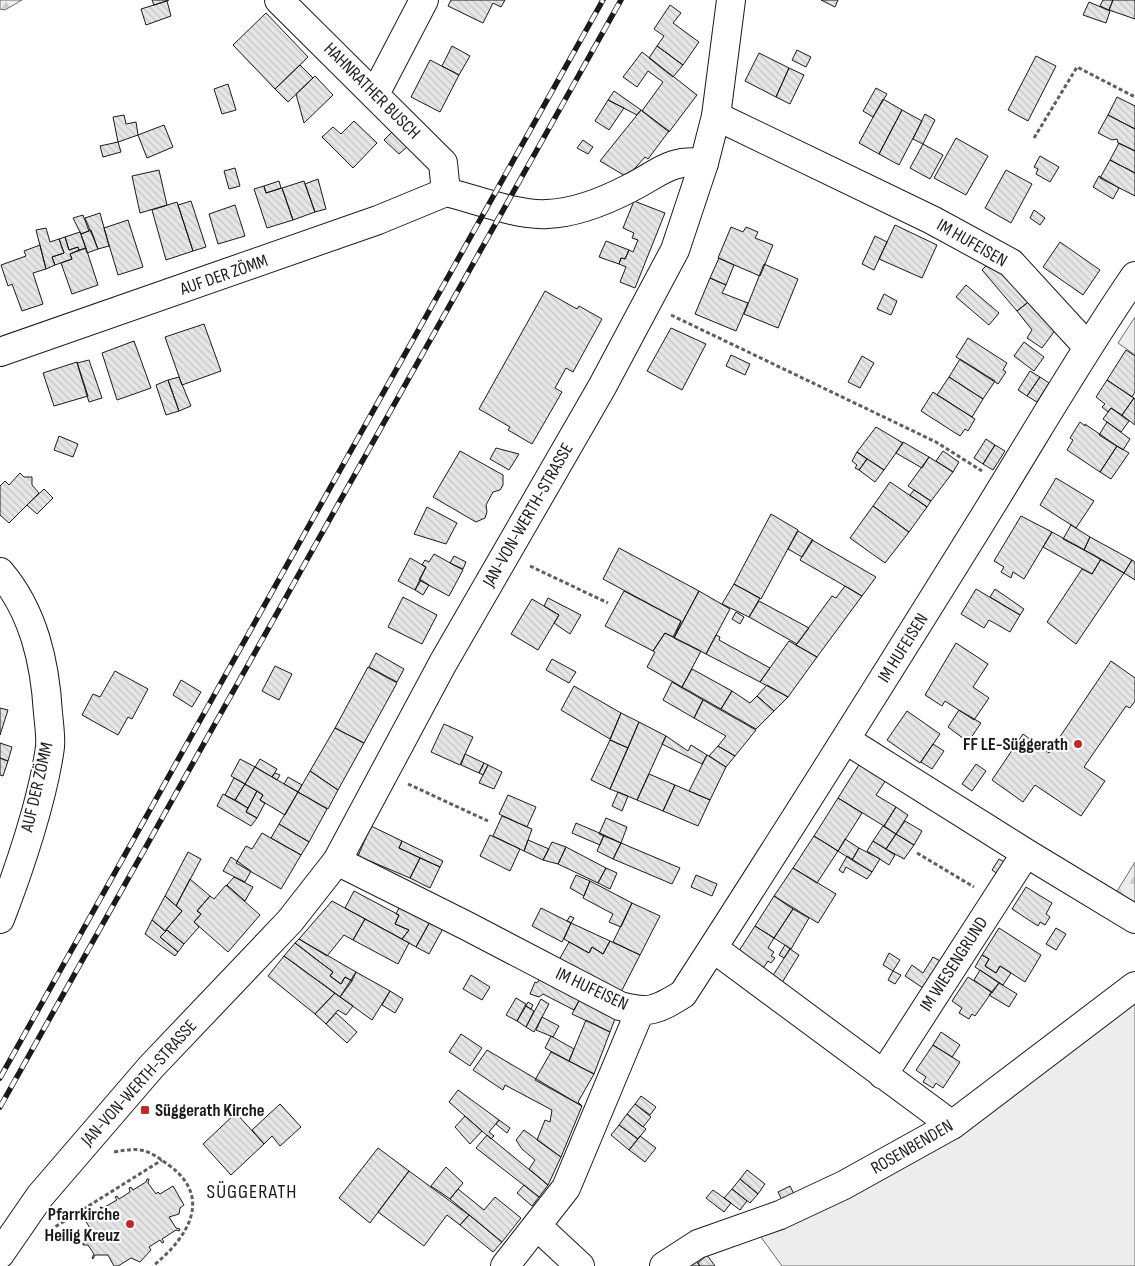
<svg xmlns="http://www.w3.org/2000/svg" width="1135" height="1266" font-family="'Sofia Sans Condensed',sans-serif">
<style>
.grass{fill:#ededed;stroke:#6a6a6a}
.forest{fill:url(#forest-firs);stroke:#6a6a6a}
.building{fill:url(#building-back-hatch);stroke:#1a1a1a}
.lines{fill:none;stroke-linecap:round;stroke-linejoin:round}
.minor-casing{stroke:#1a1a1a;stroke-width:30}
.major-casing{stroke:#1a1a1a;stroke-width:30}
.path{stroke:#5f5f5f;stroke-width:3;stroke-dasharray:4 2.5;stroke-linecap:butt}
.minor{stroke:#fff;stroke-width:28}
.major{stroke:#fff;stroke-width:28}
.rail-casing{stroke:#1a1a1a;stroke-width:5.5}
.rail{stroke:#fff;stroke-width:4;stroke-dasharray:11;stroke-linecap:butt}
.poi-dot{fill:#c62828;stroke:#fff;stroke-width:2}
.labels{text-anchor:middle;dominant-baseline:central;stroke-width:4;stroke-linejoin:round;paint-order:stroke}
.street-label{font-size:18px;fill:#1a1a1a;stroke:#fff}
.poi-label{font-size:18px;font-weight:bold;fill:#1a1a1a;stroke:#fff;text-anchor:end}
.quarter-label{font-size:20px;letter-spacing:1px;fill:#1a1a1a;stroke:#fff}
</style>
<defs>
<pattern id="forest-firs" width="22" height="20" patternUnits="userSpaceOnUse" patternTransform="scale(1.25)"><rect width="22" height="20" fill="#ededed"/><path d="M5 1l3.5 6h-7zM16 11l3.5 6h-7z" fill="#cbcbcb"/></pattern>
<pattern id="building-back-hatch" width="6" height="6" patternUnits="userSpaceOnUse" patternTransform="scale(1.25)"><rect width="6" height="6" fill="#e6e6e6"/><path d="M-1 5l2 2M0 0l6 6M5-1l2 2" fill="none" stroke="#c5c5c5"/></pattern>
</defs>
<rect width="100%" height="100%" fill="#fff"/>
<!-- grass -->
<path class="grass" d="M1135 317V355L1118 343Z
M1135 998V1266H782L758 1233Z"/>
<!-- forest -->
<path class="forest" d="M0 0H22L5 10 0 9Z
M1135 862V906L1116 893Z"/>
<!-- building -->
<path class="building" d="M152 0H169L154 5Z
M451 0H505L501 7 493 3 483 23 448 6Z
M821 0H838L835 7Z
M1103 0H1113L1109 10 1100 6Z
M1113 0H1135V19L1109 10Z
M167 1 171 16 146 25 141 9Z
M1089 2 1110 11 1106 23 1083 15Z
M670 5 681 13 673 23 699 42 683 65 657 46 664 36 654 29Z
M266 13 308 57 275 89 233 45Z
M452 46 470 56 459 75 442 66Z
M657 46 683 65 673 77 649 58Z
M797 50 811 57 806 67 792 60Z
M642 52 697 95 669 132 642 111 663 82 648 71 637 87 623 77Z
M759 53 789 68 776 97 745 81Z
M1036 56 1056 66 1028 121 1008 110Z
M430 60 459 75 440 112 411 97Z
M300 65 313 78 288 102 275 89Z
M789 68 804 75 790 104 776 97Z
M315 76 333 95 304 123 296 94Z
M228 84 236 110 222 114 214 89Z
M876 88 887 94 873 117 863 111Z
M614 91 641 110 637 115 608 100Z
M1117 97 1135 106V129L1108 115Z
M883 99 902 110 879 154 859 143Z
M608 100 624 108 609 130 595 121Z
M641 110 669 131 648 159 645 157 627 177 600 161Z
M902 110 922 121 899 165 879 154Z
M925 114 935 120 923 144 913 139Z
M124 115 126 124 136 122 138 135 118 142 113 117Z
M1108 115 1135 129V151L1118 143 1117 139 1112 140 1098 133Z
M354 121 377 143 353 168 322 137 333 127 341 134Z
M164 125 173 147 147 158 138 135Z
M392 132 407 147 399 154 384 140Z
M956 138 988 156 966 195 934 178Z
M583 140 593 147 588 154 577 148Z
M118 142 121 152 103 157 100 146Z
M1119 143 1135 151V173L1110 160Z
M923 144 943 155 930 179 910 168Z
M1040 156 1059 167 1050 182 1036 174 1038 169 1034 167Z
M1110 160 1135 173V196L1100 178Z
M235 168 240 186 229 189 224 171Z
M159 170 167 205 140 213 132 176Z
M1006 170 1032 184 1011 223 985 208Z
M1099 176 1119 188 1113 199 1093 187Z
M318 179 326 209 315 212 305 184Z
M279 181 281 188 266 193 264 186Z
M304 181 315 212 293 220 282 188Z
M264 186 266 193 282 188 293 220 267 228 254 189Z
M191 201 206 247 193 251 178 205Z
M634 201 665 213 635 288 620 282 626 267 619 264 621 258 625 259 629 250 633 252 638 240 632 238 634 233 623 228Z
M177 202 193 251 166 260 152 210Z
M235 205 245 236 218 244 209 214Z
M1034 210 1045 218 1040 225 1030 218Z
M100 213 109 246 98 249 85 218Z
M83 215 89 231 81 234 73 218Z
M128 220 143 267 118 275 104 228Z
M895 225 937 245 922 278 879 259Z
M731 227 743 232 746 227 758 232 755 238 773 245 760 276 718 258Z
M46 228 50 242 59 239 64 253 52 257 55 265 46 269 36 230Z
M91 230 98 249 87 253 81 234Z
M80 232 86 248 79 250 78 247 69 250 65 237Z
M875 236 887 242 874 270 862 264Z
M65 237 69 250 78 247 79 250 70 254 72 259 55 265 52 257 64 253 59 239Z
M606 241 629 250 625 259 621 258 619 264 599 257Z
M1060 242 1100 270 1083 295 1043 267Z
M40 245 46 269 33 273 43 304 22 311 12 284 8 286 1 265 26 256 24 251Z
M86 248 98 285 72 294 61 263 72 259 70 254Z
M719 258 734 265 726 285 710 278Z
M992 260 1032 299 1017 311 982 270Z
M764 264 798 279 778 328 744 314Z
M710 278 726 285 722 293 748 303 736 331 695 314Z
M966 285 999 313 989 325 956 297Z
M545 291 577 309 579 306 602 319 573 372 566 368 555 388 562 392 532 444 508 430 510 427 479 409Z
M884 294 897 301 891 315 877 309Z
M1032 299 1056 329 1042 348 1027 338 1032 330 1017 311Z
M204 324 221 371 182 385 165 337Z
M671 328 706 344 682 390 647 371Z
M968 338 1007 363 1003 370 1006 372 998 384 956 357Z
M134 341 151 388 117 400 102 353Z
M1024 342 1044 357 1034 371 1014 356Z
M1126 350 1135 356V392L1132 397 1107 380Z
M731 355 750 364 745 375 726 366Z
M862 356 874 363 860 388 848 382Z
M960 359 995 381 983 399 949 377Z
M89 360 102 398 89 402 77 363Z
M77 362 88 396 54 406 43 373Z
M1030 371 1040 377 1027 396 1018 390Z
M179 377 191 406 179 411 168 380Z
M949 377 983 399 972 417 937 395Z
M1040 377 1049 383 1037 402 1027 396Z
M168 380 179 411 166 415 156 385Z
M1107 380 1134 398 1122 415 1111 408 1108 412 1102 407 1105 404 1096 397Z
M933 392 975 419 968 431 965 429 960 436 921 411Z
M1134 398 1135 399V425L1122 415Z
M1111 408 1129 421 1121 432 1103 419Z
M1080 422 1085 426V424L1117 446 1100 472 1067 450 1073 440 1070 438Z
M1107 422 1130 439 1123 450 1099 435Z
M876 427 903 443 884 470 857 452Z
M59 436 78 444 73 457 54 450Z
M986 439 995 445 983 464 974 458Z
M903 442 929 457 922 468 896 453Z
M995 445 1005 451 993 470 983 464Z
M1117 446 1129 453 1111 479 1100 472Z
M496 448 519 454 509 470 490 459Z
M460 451 503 475V485L500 490 493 492 486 505 487 512 485 518 476 522 433 497Z
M943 451 959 462 953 472 936 461Z
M857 452 867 459 859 470 855 468 857 465 852 461Z
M929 457 953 472 931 501 908 486Z
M867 459 884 470 875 482 859 470Z
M20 473 24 477H32V485L39 493 9 523 0 515V486L5 481 9 485Z
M1056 478 1094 501 1076 528 1040 505Z
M890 482 927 507 909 532 873 506Z
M44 489 53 498 37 514 27 505Z
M914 490 931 501 927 507 910 495Z
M873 506 909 532 885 563 850 538Z
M427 507 457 523 446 544 414 534Z
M771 514 798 530 761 599 734 584Z
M1021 516 1052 532 1024 579 1013 572 1011 578 1001 572 1004 567 994 561Z
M1071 525 1090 537 1084 550 1063 539Z
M798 531 813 540 802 557 788 549Z
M1052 532 1101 559 1092 574 1043 547Z
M1090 537 1132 560 1124 573 1084 550Z
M812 540 876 577 862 596 800 560Z
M619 548 699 591 674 638 681 621 603 579Z
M434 554 463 570 449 596 419 580 426 567 422 565 425 560 429 562Z
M454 556 466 562 463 569 450 563Z
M410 558 426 567 415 590 398 581Z
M1101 559 1124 573 1076 644 1047 622 1082 569 1092 574Z
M1132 560 1135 562V580L1124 573Z
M421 580 429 585 423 595 415 590Z
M734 584 760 598 749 617 722 604Z
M845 586 862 596 817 657 796 645 832 596 836 598Z
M976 589 1020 615 1010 632 989 620 984 628 961 614Z
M995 589 1024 609 1020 615 990 597Z
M624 591 681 621 673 637 665 633 653 651 605 626Z
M699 591 730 609 706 654 674 638Z
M403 597 437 615 422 644 388 627Z
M548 598 581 615 570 634 554 623 559 615 544 606Z
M532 599 559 615 538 650 511 634Z
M759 601 809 628 797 644 749 617Z
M736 612 744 617 740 624 732 619Z
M665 633 701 651 682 687 647 667 655 652 653 651Z
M716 635 720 637 719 640 770 668 760 682 706 654Z
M789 641 817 657 788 697 760 682Z
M956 643 988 664 973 687 989 698 974 720 945 701 942 706 925 695Z
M376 653 404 669 397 682 369 667Z
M552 659 576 672 569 683 546 670Z
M1111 661 1135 678V701L1130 708 1126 706 1084 767 1105 781 1081 816 1035 785 1023 802 992 780 1023 734 1049 753Z
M275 666 292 674 279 700 262 691Z
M368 667 397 683 364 743 335 728Z
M692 669 732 691 721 709 682 687Z
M115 671 148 689 132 719 128 717 118 735 82 715 93 694 100 697Z
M181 680 201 692 192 707 173 695Z
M672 682 703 700 694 718 663 700Z
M767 685 788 697 774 711 757 696Z
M574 686 621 713 610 739 561 710Z
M732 691 750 703 757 696 774 711 756 729 721 709Z
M703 700 756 730 735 756 718 746 726 736 694 718Z
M0 708 8 710 0 735Z
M959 710 981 723 968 742 948 727Z
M907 711 940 734 920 763 887 740Z
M621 713 639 722 628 748 610 740Z
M639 722 666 736 637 800 610 789Z
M444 724 473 737 460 765 431 752Z
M335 728 364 743 338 790 310 771Z
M666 736 688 751 691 745 707 755 702 764 662 744Z
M610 740 628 748 610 789 591 780Z
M0 743 12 747 8 761 0 758Z
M933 744 944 751 932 769 921 762Z
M718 746 735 756 726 767 709 756Z
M465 754 484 763 479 773 461 765Z
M707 755 726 767 710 800 689 791Z
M0 758 8 761 3 776 0 775Z
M240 759 255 767 245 784 231 776Z
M260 759 277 769 272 777 255 767Z
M484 763 488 765 483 775 479 773Z
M860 763 886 780 876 795 896 807 884 826 838 798Z
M976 764 986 771 972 791 962 784Z
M488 765 502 772 494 789 479 783Z
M255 767 298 792 285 815 260 800 263 795 245 784Z
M310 771 338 790 328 809 298 792Z
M275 773 280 775 277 780 272 777Z
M649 774 675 785 663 811 637 800Z
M288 777 302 785 298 792 284 784Z
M234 778 245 784 235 800 225 795Z
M245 784 257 791 248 808 235 800Z
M675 785 710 800 698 826 663 811Z
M257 791 263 795 260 800 265 803 257 818 246 812Z
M298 792 327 809 309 842 279 824Z
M618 792 628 796 622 811 612 806Z
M223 794 248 808 246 812 257 818 251 826 217 806Z
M508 795 536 807 527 827 499 814Z
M838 798 862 813 838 851 814 836Z
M896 807 908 815 896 834 884 826Z
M502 816 532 829 524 851 493 836Z
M606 818 627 827 621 843 599 834Z
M905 821 922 831 914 845 896 834Z
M576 823 604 835 600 845 572 833Z
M279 824 309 842 301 855 271 838Z
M371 826 402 841 399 848 420 858 410 878 358 856Z
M883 826 896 834 886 849 873 841Z
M262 833 301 855 281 889 236 863 246 846 252 849Z
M896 834 914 845 904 859 886 849Z
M490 835 520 849 510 871 480 856Z
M604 835 621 843 613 859 597 851Z
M814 836 838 851 817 883 793 868Z
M845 839 859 848 852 860 838 851Z
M528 840 549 849 543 860 524 851Z
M402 841 443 861 440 867 399 848Z
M873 841 895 855 889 865 867 851Z
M552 842 566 847 558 864 543 860Z
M621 843 680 868 672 884 613 859Z
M566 847 606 868 598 883 558 864Z
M859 848 880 859 872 872 852 860Z
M188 852 201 859 176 906 165 896Z
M847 856 872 872 867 879 846 867 843 873 839 870Z
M231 857 251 871 245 882 223 871Z
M420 858 440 867 430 888 410 878Z
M999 859 1008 864 1001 876 992 870Z
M606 868 617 873 610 889 598 883Z
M793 868 836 894 818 923 774 896Z
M576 875 590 881 584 896 570 888Z
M696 875 717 884 712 896 691 887Z
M234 877 253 887 245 901 227 885Z
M190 879 210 896 197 911 201 914 194 922 199 927 184 944 167 930 160 937 178 952 175 956 145 934 152 920 165 931 182 911 176 906Z
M590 881 632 903 621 927 609 922 613 914 583 898Z
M226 885 260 915 228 952 194 922 201 914 197 911 210 896 214 899Z
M1026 887 1052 903 1046 914 1050 917 1045 925 1040 922 1038 926 1012 909Z
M354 891 399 915 395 924 409 930 402 939 345 908Z
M165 896 182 911 165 931 152 920Z
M774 896 793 909 774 938 755 926Z
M332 901 365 919 353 940 344 935 327 956 299 939Z
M402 902 432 918 416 947 402 939 409 930 395 924 399 915 396 914Z
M632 903 660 916 640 955 613 942Z
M541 908 571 923 562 942 532 926Z
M793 909 809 918 791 949 774 938Z
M570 916 574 918 571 923 567 921Z
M432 918 445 925 429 954 416 947Z
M365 919 409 943 398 964 353 940Z
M571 923 610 941 603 954 592 947 589 953 564 939Z
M755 926 774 938 768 948 774 952 771 956 775 958 771 963 768 961 760 973 735 957Z
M999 928 1041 955 1025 982 1000 966 996 973 985 966 989 959 982 955Z
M1056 928 1066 934 1056 950 1046 944Z
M167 930 184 944 178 952 160 937Z
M299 939 356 972 352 981 345 977 341 984 330 976 333 972 295 943Z
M610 941 640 955 620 994 559 960 569 942 589 953 592 947 603 954Z
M295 943 333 972 330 976 341 984 345 977 352 981 340 997 284 956Z
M785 945 790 949 784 958 779 955Z
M790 949 799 955 780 986 770 980Z
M889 953 900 960 893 971 883 965Z
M982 955 989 959 985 966 996 973 1000 966 1011 973 1003 985 975 967Z
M284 956 335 993 315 1014 268 976Z
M933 957 946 964 929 992 905 976 912 965 923 973Z
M980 970 999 983 992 993 974 980Z
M893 971 901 975 895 984 888 980Z
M356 972 390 991 372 1020 340 997Z
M471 975 490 987 482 1000 463 989Z
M541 977 581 997 574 1010 543 994 539 997 530 994 535 982 537 983Z
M968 977 992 992 975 1016 972 1014 969 1019 959 1013 962 1008 952 1001Z
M999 983 1017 994 1009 1007 989 995Z
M390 991 403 999 395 1013 382 1005Z
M335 993 353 1006 346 1015 338 1010 326 1024 315 1014Z
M581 997 616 1016 610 1032 572 1014Z
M516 998 526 1004 517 1021 506 1015Z
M541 999 549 1004 534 1032 526 1027Z
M528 1002 533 1005 531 1009 526 1006Z
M526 1006 534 1011 526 1027 517 1021Z
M336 1013 357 1032 347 1043 326 1024Z
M542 1017 559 1026 553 1037 536 1030Z
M586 1020 610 1032 594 1074 569 1061Z
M941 1032 960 1045 952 1057 933 1045Z
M461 1034 482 1048 470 1066 449 1052Z
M551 1036 574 1049 569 1061 545 1048Z
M933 1045 960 1062 943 1088 936 1083 933 1088 923 1082 926 1077 916 1070Z
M487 1050 582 1106 561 1157 537 1140 545 1120 550 1122 552 1110 505 1085 503 1090 473 1070Z
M551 1052 594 1074 578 1102 582 1106 535 1080Z
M458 1090 499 1120 489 1132 494 1136 491 1139 449 1102Z
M641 1096 656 1107 650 1115 635 1104Z
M280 1104 301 1127 280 1146 272 1136 264 1144 252 1130Z
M635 1104 651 1117 643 1127 627 1114Z
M236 1113 264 1144 231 1175 203 1144Z
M627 1114 646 1129 638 1139 619 1125Z
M465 1116 482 1131 470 1144 455 1127Z
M499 1120 510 1128 507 1133 496 1124Z
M619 1125 638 1139 629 1150 611 1135Z
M524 1130 561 1157 548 1185 529 1169 535 1160 522 1149 516 1140Z
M487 1135 548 1185 539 1197 476 1148Z
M640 1136 656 1148 645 1162 629 1150Z
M378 1148 409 1171 370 1223 339 1198Z
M446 1167 463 1183 450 1199 431 1186Z
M747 1170 765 1184 758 1194 740 1179Z
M409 1171 469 1215 460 1225 447 1215 424 1246 378 1212Z
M147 1179H149L148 1183 156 1194 158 1192 160 1194 173 1186 184 1205 180 1208 179 1214 169 1217 176 1228 180 1229 179 1231 176 1230 162 1239 164 1242 162 1243 160 1240 149 1247 151 1250 140 1262 131 1258 118 1266H114L108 1255H95L93 1259 92 1258 94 1254 88 1245H83V1243L88 1242 93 1233 85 1220 102 1210 100 1207 103 1208 117 1200 115 1197 117 1196 119 1199 130 1192 129 1188 131 1187 133 1190 146 1182Z
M740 1179 758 1194 750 1203 732 1189Z
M524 1185 539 1197 532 1206 517 1193Z
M790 1186 795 1196 783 1202 778 1192Z
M458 1189 484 1210 495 1197 521 1218 502 1242 450 1199Z
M732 1189 747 1201 740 1210 724 1198Z
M713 1190 731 1203 724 1212 706 1198Z
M469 1215 502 1242 493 1252 460 1225Z
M707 1255 715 1266H700L698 1263Z
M695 1260 700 1266H687Z"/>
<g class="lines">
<!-- minor casing -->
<g class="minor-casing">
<path id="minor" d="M279 0 443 163 446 192
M375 94 424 0
M716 116 932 220 1011 263 1087 346
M446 192C475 199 518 216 547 214 576 213 605 201 630 188 660 173 669 159 704 163
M0 352 378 220 446 192
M0 572C34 612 45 663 48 713 49 724 51 737 50 747 43 799 19 870 0 919
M846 740 1026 853 1135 919
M337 861 467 926 620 1006C650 1014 657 1010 683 994 784 838 883 680 981 522 1032 440 1080 356 1135 276
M713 948 952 1125
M883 1075 1026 853
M537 1226 580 1266
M505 1266 566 1188 640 1011
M664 1266 698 1244 780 1215 844 1185 952 1125 1135 986"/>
</g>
<!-- major casing -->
<g class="major-casing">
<path id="major" d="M0 1254 40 1196 151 1067 290 921 337 861 443 663 602 387 675 250 704 163 716 116 731 0"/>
</g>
<!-- path -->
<path class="path" d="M1034 138 1077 67 1135 97
M671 315 936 442 982 471
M530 566 608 603
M408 784 488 821
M917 853 974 887
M114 1152C142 1147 147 1149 170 1166 214 1199 186 1239 153 1266
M50 1230 162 1160"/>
<!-- minor -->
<use href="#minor" class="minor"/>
<!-- major -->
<use href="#major" class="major"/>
<!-- rail casing -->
<g class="rail-casing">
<path id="rail" d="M0 1078 603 0
M0 1107 621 0"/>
</g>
<!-- rail -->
<use href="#rail" class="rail"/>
</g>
<!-- markers -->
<g class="poi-dot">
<circle cx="1078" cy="744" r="5"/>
<rect x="140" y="1105" width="10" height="10" rx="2.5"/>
<circle cx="130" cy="1224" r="5"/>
</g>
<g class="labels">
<!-- street labels -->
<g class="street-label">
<text transform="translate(372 91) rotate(45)">HAHNRATHER BUSCH</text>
<text transform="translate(972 243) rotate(30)">IM HUFEISEN</text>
<text transform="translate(224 275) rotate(-19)">AUF DER ZÖMM</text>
<text transform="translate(528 515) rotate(-60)">JAN-VON-WERTH-STRASSE</text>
<text transform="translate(903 648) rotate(-58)">IM HUFEISEN</text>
<text transform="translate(37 787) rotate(-77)">AUF DER ZÖMM</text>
<text transform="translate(954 964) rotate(-57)">IM WIESENGRUND</text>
<text transform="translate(592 989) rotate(25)">IM HUFEISEN</text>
<text transform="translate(139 1083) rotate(-48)">JAN-VON-WERTH-STRASSE</text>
<text transform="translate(912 1147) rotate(-30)">ROSENBENDEN</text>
</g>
<!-- poi labels -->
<g class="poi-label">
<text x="1068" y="744">FF LE-Süggerath</text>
<text x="155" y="1110" text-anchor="start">Süggerath Kirche</text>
<text x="120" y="1214">Pfarrkirche<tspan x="120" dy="21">Heilig Kreuz</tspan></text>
</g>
<!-- quarter labels -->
<g class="quarter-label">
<text x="252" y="1192">SÜGGERATH</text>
</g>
</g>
</svg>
